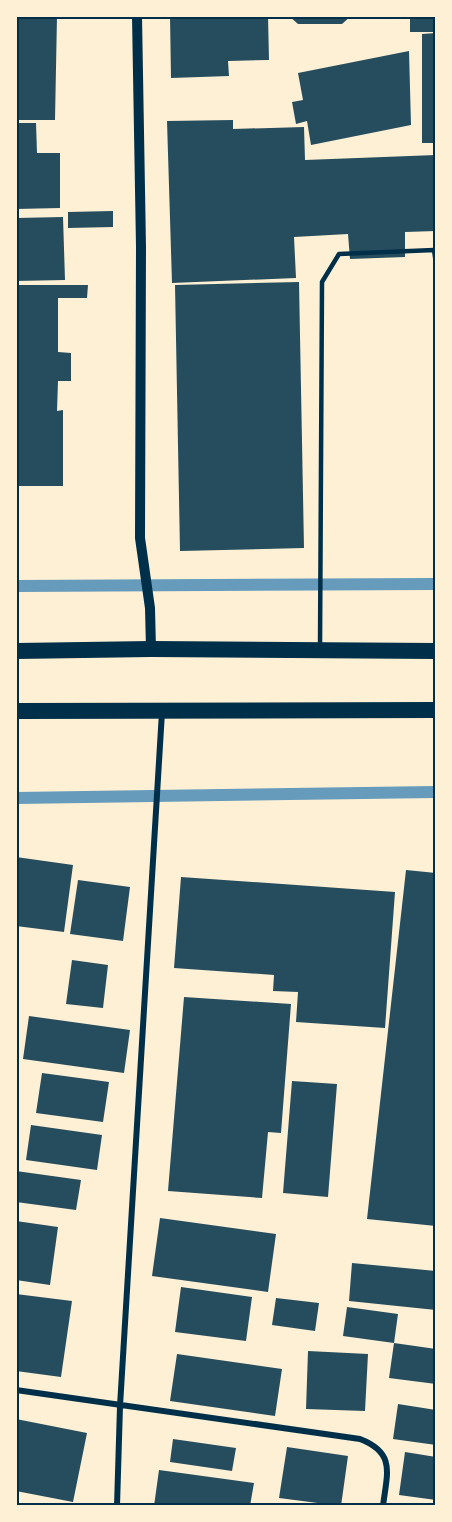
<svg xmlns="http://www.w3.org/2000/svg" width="452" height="1522" font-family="'Public Sans',sans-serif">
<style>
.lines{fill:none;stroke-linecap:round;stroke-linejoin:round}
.stream{stroke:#669bbc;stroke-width:12}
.building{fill:#264d5e}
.service{stroke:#003049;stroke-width:4.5}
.minor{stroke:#003049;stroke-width:6}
.tertiary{stroke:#003049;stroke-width:10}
.trunk{stroke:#003049;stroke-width:16}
.neatline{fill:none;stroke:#003049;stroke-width:2}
</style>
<rect width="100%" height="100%" fill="#fdf0d5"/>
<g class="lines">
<!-- stream -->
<path class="stream" d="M16 586 436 584
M16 798 436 792"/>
</g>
<!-- building -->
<path class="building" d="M16 16H57L55 120H16Z
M170 16H268L269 60 228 61 229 76 171 78Z
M289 16H351L342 24H298Z
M410 16H436V32H410Z
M436 33V143H422V34Z
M409 51 411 125 311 145 307 121 296 124 292 102 303 100 298 73Z
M233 120V129L304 127 305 160 436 155V231L405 232V257L350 259 348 234 294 237 296 278 172 283 167 121Z
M16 123H36L37 153H60V208L16 209Z
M113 211V227L68 228V212Z
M63 217 65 280 16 281V218Z
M299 282 304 548 180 551 175 285Z
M16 285H88L87 298H58V352L71 353V381H58L57 411 63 410V486H16Z
M16 857 73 865 64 932 16 926Z
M406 870 436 873V1226L367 1219Z
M181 877 395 892 385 1028 296 1022 298 992 273 991 274 975 174 968Z
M78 880 130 887 123 941 70 934Z
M72 960 108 965 103 1008 66 1004Z
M184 997 291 1004 281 1133 268 1132 262 1198 168 1191Z
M29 1016 130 1030 124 1073 23 1059Z
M42 1073 109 1082 103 1122 36 1113Z
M292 1081 337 1084 328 1197 283 1193Z
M31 1125 102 1135 97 1170 26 1160Z
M16 1171 81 1180 76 1210 16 1202Z
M160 1218 276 1234 268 1292 152 1276Z
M16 1221 58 1227 50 1285 16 1280Z
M352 1263 436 1271V1310L349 1301Z
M181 1287 252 1297 246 1341 175 1332Z
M16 1294 72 1301 61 1377 16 1371Z
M276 1298 319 1303 315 1331 272 1325Z
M347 1307 398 1314 394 1343 343 1336Z
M394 1343 436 1349V1384L389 1378Z
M308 1351 368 1354 365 1411 306 1409Z
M177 1354 282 1369 275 1416 170 1401Z
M398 1404 436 1410V1445L393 1439Z
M16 1419 87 1433 73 1502 16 1491Z
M173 1439 236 1448 232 1471 170 1462Z
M287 1447 348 1456 341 1506 279 1498Z
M405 1452 436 1457V1500L399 1495Z
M159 1470 254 1483 250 1506H154Z"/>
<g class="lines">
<!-- service -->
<path class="service" d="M320 648 322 282 339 254 434 250 436 264"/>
<!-- minor -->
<path class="minor" d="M16 1390 360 1439C396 1453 387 1473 383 1506
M117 1506 120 1406 162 712"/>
<!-- tertiary -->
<path class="tertiary" d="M137 16 141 247 140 538 150 608 151 649"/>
<!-- trunk -->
<path class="trunk" d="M16 651 151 649 436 651
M16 711 436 710"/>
</g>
<!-- border -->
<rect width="452" height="1522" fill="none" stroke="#fdf0d5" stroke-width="36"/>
<rect x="18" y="18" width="416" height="1486" class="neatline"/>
</svg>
